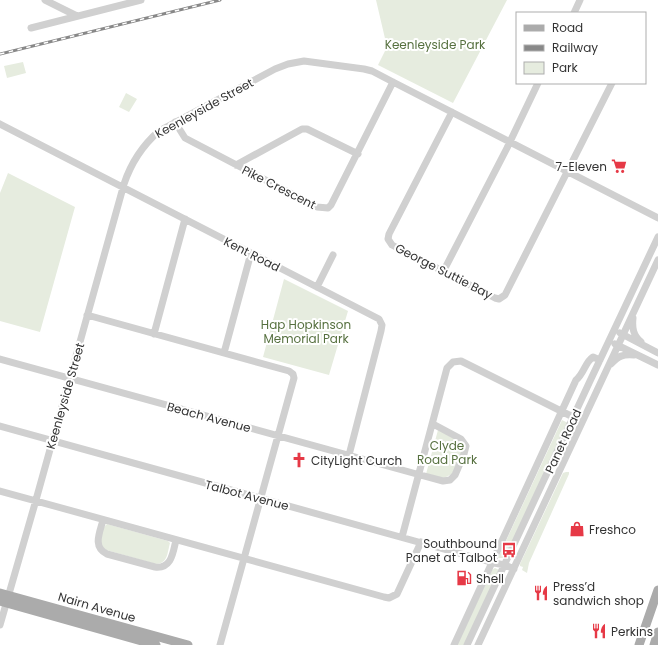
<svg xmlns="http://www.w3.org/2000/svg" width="658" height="645" font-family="Poppins,sans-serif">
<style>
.green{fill:#e6ecdf}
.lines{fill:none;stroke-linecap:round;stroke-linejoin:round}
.minor{stroke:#d0d0d0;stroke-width:7}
.major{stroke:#ababab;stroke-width:9}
.rail-casing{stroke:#888;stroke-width:3}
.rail{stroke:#fff;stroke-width:1.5;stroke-dasharray:4.5;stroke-linecap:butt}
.labels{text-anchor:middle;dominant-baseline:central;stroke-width:4;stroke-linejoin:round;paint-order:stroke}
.park-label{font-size:12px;fill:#56703f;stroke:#fff}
.street-label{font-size:12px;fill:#333;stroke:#fff}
.poi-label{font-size:12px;fill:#333;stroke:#fff;text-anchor:start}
</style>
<rect width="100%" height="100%" fill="#fff"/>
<!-- green -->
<path class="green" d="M376 0H507L453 103 378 65 387 47Z
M23 62 26 73 7 78 4 66Z
M126 93 137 99 129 112 119 107Z
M8 173 75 207 40 332 0 321V193Z
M284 279 348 311 329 375 263 357Z
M562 420 568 423 506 557 503 558H498Z
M438 430 459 441 462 445 463 450 452 474 444 478 426 474Z
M566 472H569V474L529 563 527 573 522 570 523 567 520 566V564L563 473Z
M107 524 168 541 170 543C167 554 168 563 156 564L106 550C105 549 102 547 101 546 98 539 102 528 107 524Z
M495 568 499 570 465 645H457L492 570Z"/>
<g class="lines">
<!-- minor -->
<path class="minor" d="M45 0 77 16
M574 13 580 0
M31 28 141 0
M452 112 389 234 388 239 392 245 495 298 499 299 505 295 612 83
M175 122 185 138 317 207 328 208 331 205 393 82
M0 124 379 319 382 325 381 331 349 455
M236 165 302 129H307L358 154
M443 272 507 148 538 83
M317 287 333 255
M87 315 289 371 293 374 294 378 220 645
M633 318C632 328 633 335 641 342
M620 333 658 353
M154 334 185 219
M615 344 658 365
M224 353 251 253
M0 359 413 473 443 481 450 480 455 475 464 454 466 446 461 439 433 424
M611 364C618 356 623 354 634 355
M0 426 494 563 505 565 514 569
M0 491 384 597 389 598 397 594 421 542
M103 520C100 532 92 547 107 554L155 567C172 569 173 552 176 540
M402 537 447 368 453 362 461 361 577 419
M0 625 34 507 124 184C131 163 143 145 159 131L275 69 288 64 304 61 364 69 372 71 393 82 658 218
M454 645 576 380C584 374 585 362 593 357L600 360
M467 645 590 381 658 237
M478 645 658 260"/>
<!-- major -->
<path class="major" d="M0 593 188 645
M0 601 156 645
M639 645 658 590
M654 645 658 632"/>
<!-- rail casing -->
<g class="rail-casing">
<path id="rail" d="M0 54 220 0"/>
</g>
<!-- rail -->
<use href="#rail" class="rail"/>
</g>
<!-- icons -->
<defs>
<g id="supermarket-bare" transform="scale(1.2)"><path d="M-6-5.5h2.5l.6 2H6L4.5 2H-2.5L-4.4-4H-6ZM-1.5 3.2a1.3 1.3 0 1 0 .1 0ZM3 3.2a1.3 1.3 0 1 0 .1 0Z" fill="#e63946" stroke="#fff" stroke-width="2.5" paint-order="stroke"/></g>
<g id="church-bare" transform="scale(1.2)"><path d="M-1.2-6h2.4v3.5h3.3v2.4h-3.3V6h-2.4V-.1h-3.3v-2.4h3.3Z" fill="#e63946" stroke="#fff" stroke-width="2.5" paint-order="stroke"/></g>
<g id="shop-bare" transform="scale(1.2)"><path d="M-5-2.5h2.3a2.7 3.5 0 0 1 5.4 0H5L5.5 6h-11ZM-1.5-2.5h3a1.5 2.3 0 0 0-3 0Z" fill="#e63946" stroke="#fff" stroke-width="2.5" paint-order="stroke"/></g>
<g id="bus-bare" transform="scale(1.2)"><path d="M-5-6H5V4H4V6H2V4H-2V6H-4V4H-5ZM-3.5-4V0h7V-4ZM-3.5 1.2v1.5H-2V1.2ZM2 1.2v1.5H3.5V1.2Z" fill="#e63946" stroke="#fff" stroke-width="2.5" paint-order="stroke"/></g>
<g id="fuel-bare" transform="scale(1.2)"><path d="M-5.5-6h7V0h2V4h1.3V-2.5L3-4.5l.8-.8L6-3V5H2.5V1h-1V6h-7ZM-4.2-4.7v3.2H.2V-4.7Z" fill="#e63946" stroke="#fff" stroke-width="2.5" paint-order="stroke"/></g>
<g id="restaurant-bare" transform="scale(1.2)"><path d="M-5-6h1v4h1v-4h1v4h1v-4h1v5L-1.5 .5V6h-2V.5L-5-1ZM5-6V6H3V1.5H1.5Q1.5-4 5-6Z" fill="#e63946" stroke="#fff" stroke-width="2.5" paint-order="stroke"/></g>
</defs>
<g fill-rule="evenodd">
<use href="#supermarket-bare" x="619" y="166"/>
<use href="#church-bare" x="299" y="460"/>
<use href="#shop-bare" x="577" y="529"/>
<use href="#bus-bare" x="509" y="550"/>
<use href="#fuel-bare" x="464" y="578"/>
<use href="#restaurant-bare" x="541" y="593"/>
<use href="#restaurant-bare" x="599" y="631"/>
</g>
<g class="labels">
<!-- park labels -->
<g class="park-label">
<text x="435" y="44">Keenleyside Park</text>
<text x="306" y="324">Hap Hopkinson<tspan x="306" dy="14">Memorial Park</tspan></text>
<text x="447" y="445">Clyde<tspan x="447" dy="14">Road Park</tspan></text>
</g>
<!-- street labels -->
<g class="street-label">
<text transform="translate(204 108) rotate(-29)">Keenleyside Street</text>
<text transform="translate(279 187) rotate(27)">Pike Crescent</text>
<text transform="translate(252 254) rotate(27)">Kent Road</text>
<text transform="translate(444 271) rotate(27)">George Suttie Bay</text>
<text transform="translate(65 396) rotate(-74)">Keenleyside Street</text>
<text transform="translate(209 417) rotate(15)">Beach Avenue</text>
<text transform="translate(563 441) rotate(-65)">Panet Road</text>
<text transform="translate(247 495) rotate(15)">Talbot Avenue</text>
<text transform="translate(97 607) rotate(16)">Nairn Avenue</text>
</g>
<!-- poi labels -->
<g class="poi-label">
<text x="607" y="166" text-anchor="end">7-Eleven</text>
<text x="311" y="460">CityLight Curch</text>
<text x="589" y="529">Freshco</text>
<text x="497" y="543" text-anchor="end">Southbound<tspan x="497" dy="14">Panet at Talbot</tspan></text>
<text x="476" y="578">Shell</text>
<text x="553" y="586">Press’d<tspan x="553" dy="14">sandwich shop</tspan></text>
<text x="611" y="631">Perkins</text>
</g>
</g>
<!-- legend -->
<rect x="516" y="12" width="130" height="72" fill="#ffffff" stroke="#adadad"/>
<rect x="524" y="25" width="20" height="6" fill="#ababab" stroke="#adadad"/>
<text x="552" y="32" font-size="12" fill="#333333">Road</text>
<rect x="524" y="45" width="20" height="6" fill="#888888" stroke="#adadad"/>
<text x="552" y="52" font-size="12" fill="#333333">Railway</text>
<rect x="524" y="62" width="20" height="12" fill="#e6ecdf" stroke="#adadad"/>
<text x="552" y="72" font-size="12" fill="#333333">Park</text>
</svg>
